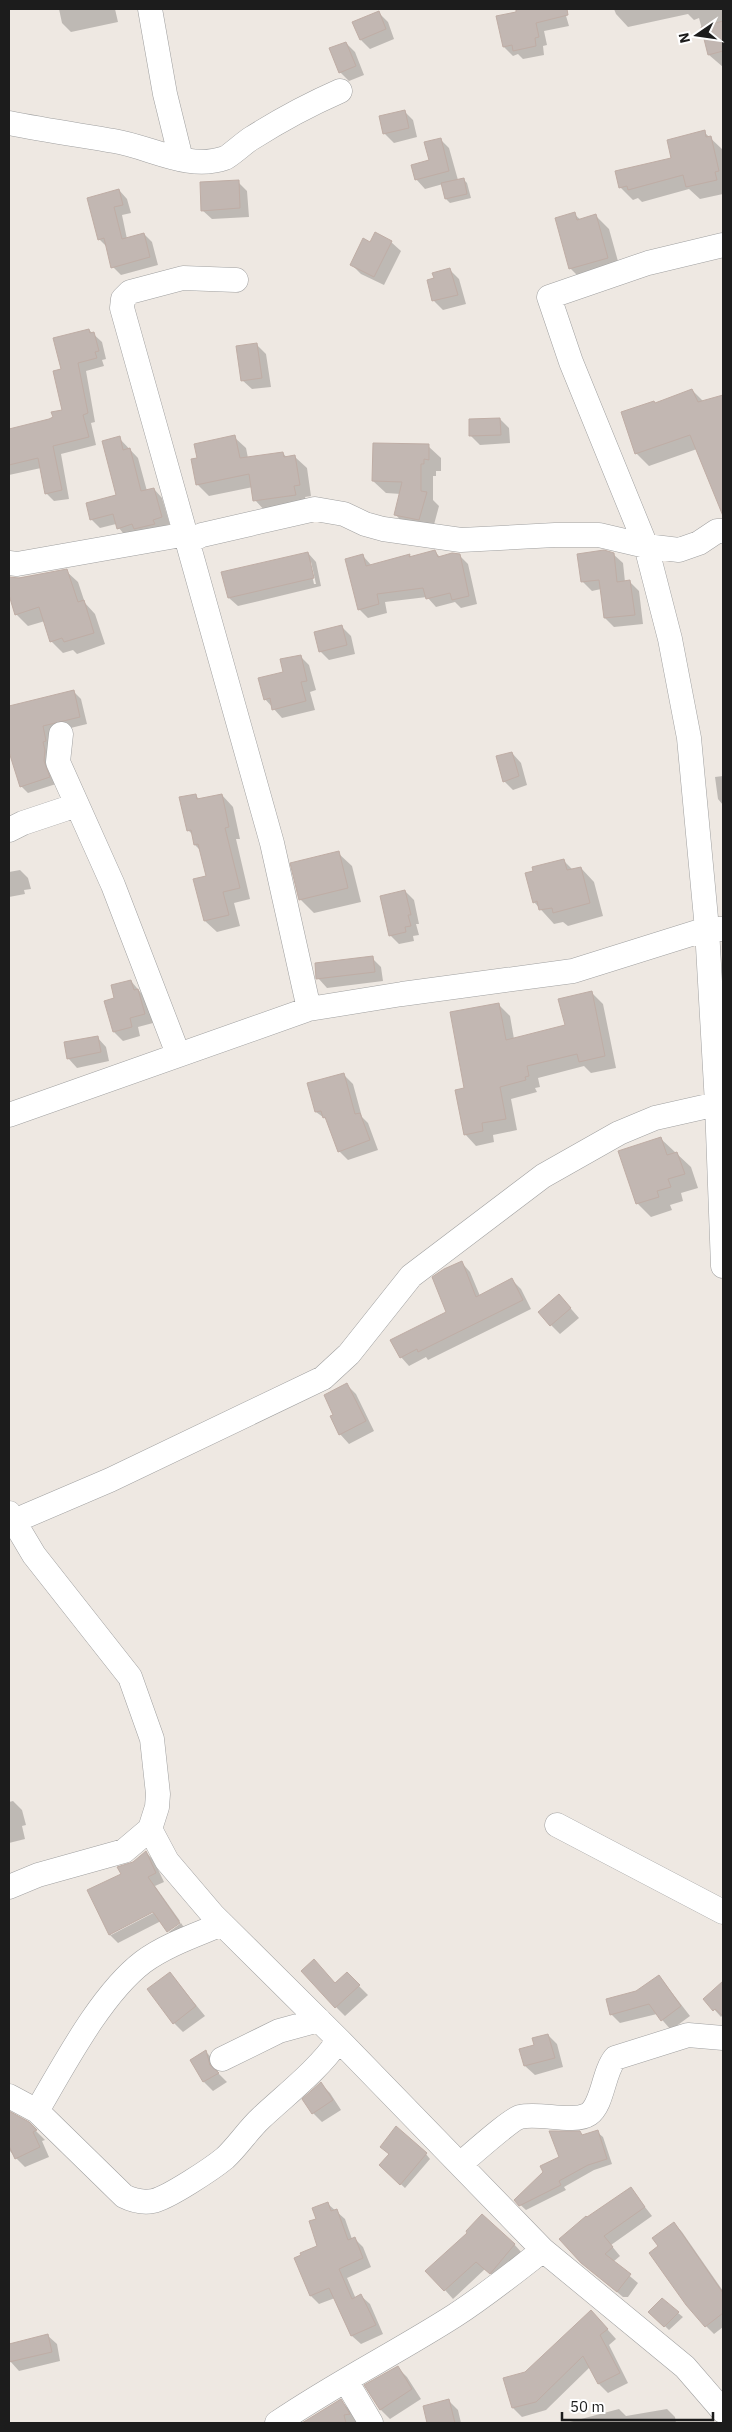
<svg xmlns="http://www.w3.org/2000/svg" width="732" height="2432" font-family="'IBM Plex Sans',sans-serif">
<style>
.shadow{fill:#0003;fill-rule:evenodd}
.building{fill:#c2b7b2;stroke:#bfada5}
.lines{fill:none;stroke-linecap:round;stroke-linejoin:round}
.minor-casing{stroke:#a0a0a0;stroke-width:25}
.minor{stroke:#fff;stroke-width:24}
</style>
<rect width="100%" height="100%" fill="#eee8e2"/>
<!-- shadow -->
<path class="shadow" d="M59 9H115L118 22 71 32 62 23Z
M524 9H564L569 26 544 31 547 45 543 46 544 55 523 59 518 54 513 56 504 47 517 10Z
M614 9H723V67L709 55 699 18 694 20 688 14 628 27 616 14Z
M379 13 388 22 394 39 370 49 361 40Z
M346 43 355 52 364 75 349 81 340 72Z
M404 111 413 120 417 137 394 143 384 133Z
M704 132 723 150V194L700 199 689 189 642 202 638 198 633 200 620 187 673 159Z
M440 139 449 148 458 180 463 179 467 183 471 198 450 203 446 199 443 184 425 189 416 179 431 161Z
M238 182 247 191 249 217 212 219 202 210Z
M119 190 127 199 131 213 122 215 127 239 144 234 152 242 158 265 121 275 113 267 107 247 99 239Z
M574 214 581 220 596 216 609 229 621 272 584 282 570 268Z
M391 242 401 251 384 285 361 274 352 265Z
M450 270 459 279 466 304 443 310 434 301 428 281Z
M89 330 102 342 106 359 102 360 104 366 86 371 95 422 91 423 96 445 61 454 69 499 54 501 46 493 41 468 9 475V430L50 420 63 411V370Z
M257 345 266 354 271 387 252 389 242 380Z
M692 390 704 402 723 396V508L719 504 697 449 649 466 636 453 654 402 656 404Z
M500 419 509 428 510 443 480 445 471 436Z
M234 437 246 448 248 458 283 453 287 458 295 457 307 468 311 496 305 497 307 506 266 512 255 500 253 487 209 496 197 484 198 459Z
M119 438 138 458 147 491 154 489 162 498 170 525 126 537 116 524 100 528 91 519 117 496Z
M428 446 441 458V471H436V476H433V500L439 506 432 532 407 527 395 514 401 494 386 493 373 481Z
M435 552 440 557 459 555 468 564 477 604 461 608 455 602 436 607 427 597 385 602 387 613 368 618 359 609 363 556 372 566 410 555 412 558Z
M308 553 316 562 321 586 238 606 229 598ZM309 562H311L316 584H314Z
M613 554 623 563 625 582H630L639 591 643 624 614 627 605 618 601 589 592 591 582 581Z
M66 571 78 582 85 603 95 614 105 644 77 654 73 650 63 653 51 641 45 621 28 626 16 614 9 592V579Z
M342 627 351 636 355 654 329 660 320 651Z
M300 656 309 665 316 690 310 692 315 710 282 718 265 699Z
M73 691 81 699 87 724 50 733 56 784 28 793 21 786 9 746V707Z
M512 753 521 763 527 785 513 790 504 781Z
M723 776V805L718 799 715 777Z
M195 795 200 800 222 795 233 807 240 839H236L250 899 234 903 240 926 217 932 205 921 195 880 208 877 201 851 195 845 193 835 188 830Z
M338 853 352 866 361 902 314 913 300 899Z
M563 860 573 870 581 868 594 882 603 916 568 926 563 922 554 924 534 902Z
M20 870 28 878 31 889 24 890 25 894 9 897V872Z
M405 891 414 900 419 924H416L419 935 413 936 414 941 399 944 390 935Z
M372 958 381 967 383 981 327 988 318 978Z
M131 981 147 1000 153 1023 138 1027 140 1036 123 1041 114 1032 115 999Z
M591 992 603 1004 616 1068 591 1073 584 1066 538 1078 540 1087 535 1088 537 1092 511 1099 517 1130 493 1135 494 1142 476 1146 465 1134 466 1089 498 1004 510 1016 514 1039 566 1026Z
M97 1037 106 1047 109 1061 77 1068 68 1058Z
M344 1075 353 1084 362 1117 368 1123 378 1150 348 1160 339 1151 327 1120 316 1112Z
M660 1138 691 1167 698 1188 681 1193 683 1201 670 1205 672 1210 651 1217 638 1204Z
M462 1263 470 1272 480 1296 512 1280 521 1289 531 1309 428 1360 426 1357 409 1366 401 1357 448 1312Z
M559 1295 579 1318 560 1334 551 1325Z
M347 1385 356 1394 374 1431 349 1444 340 1434 331 1417 335 1415Z
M13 1801 22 1810 26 1825 22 1826 25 1839 9 1843V1802Z
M146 1852 154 1861 164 1882 155 1886 180 1921 167 1930 161 1921 118 1943 110 1935 89 1891 122 1875ZM158 1908 159 1910 111 1935V1933Z
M181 1923 187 1932 176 1939 169 1932Z
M170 1973 205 2016 183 2032 174 2023Z
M659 1976 690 2016 671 2030 657 2014 620 2023 611 2014Z
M356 1983 368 1995 345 2016 336 2007Z
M720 1986 723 1990V2015L721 2017 705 1999Z
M548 2035 557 2044 563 2067 535 2075 525 2066 521 2050 535 2046Z
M206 2052 215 2061 218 2073 227 2082 213 2091 204 2082 192 2060Z
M321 2084 330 2093 341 2110 322 2122 313 2113Z
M9 2113 28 2123 45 2140 42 2141 49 2157 25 2167 16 2158 9 2150Z
M580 2132 583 2136 597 2132 603 2137 612 2164 594 2170 564 2187 566 2190 526 2210 515 2200 560 2157Z
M390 2154H426L430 2159 405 2188 380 2165Z
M631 2189 652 2216 611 2245 620 2256 613 2262 638 2283 628 2297H623L582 2263 587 2219Z
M328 2204 345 2219 352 2239 354 2238 363 2247 371 2267 347 2278 356 2299 361 2296 370 2304 383 2334 361 2344 352 2336 335 2298 319 2304 311 2296 319 2246 317 2219Z
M674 2223 682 2232 723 2291V2327L714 2334 706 2326 659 2246Z
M469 2233 514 2244 522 2253 499 2281 485 2269 453 2299 445 2290Z
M662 2300 683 2317 669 2330 650 2312Z
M600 2321 616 2339 609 2345 628 2383 608 2393 599 2384 590 2367 546 2410 522 2417 513 2408 526 2373Z
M47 2335 57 2344 60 2361 19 2371 10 2361 9 2345Z
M397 2367 407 2377 421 2399 390 2419 381 2410 366 2386Z
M448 2400 458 2410 461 2423H429L424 2407Z
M341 2401 350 2410 358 2423H304Z
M619 2409 626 2416 667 2409 675 2417 676 2423H566Z"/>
<!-- building -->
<path class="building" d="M516 9H567L568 15 536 23 539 37 535 38 536 46 513 51 512 45 503 47 496 16 516 12Z
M379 11 386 29 360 40 352 22Z
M723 21V51L708 55 701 27Z
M346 42 356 66 339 73 329 48Z
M405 110 409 128 383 134 379 116Z
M705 130 706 137 711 136 719 171 715 172 717 180 686 187 683 175 628 190 627 186 619 188 615 171 671 158 667 140Z
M441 138 449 171 415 180 411 165 429 160 424 142Z
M464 178 467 194 445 199 441 183Z
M239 180 240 208 201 211 200 182Z
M119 189 123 205 114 207 122 239 144 233 150 257 111 268 104 238 98 240 87 198Z
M575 212 577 220 596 214 608 258 569 269 555 218Z
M375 232 392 241 374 277 350 265 363 238 370 242Z
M450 268 458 295 432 301 427 280 434 278 432 273Z
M89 329 90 333 94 332 99 351 95 352 97 358 78 363 88 413 83 415 89 437 53 446 62 490 45 494 38 458 9 465V429L49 419 53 417 51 412 62 410 53 371 61 369 53 338Z
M257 343 262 378 241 381 236 346Z
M692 389 698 402 723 395V516L690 435 635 454 621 412 654 401 655 403Z
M500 418 501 435 469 436V419Z
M235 435 240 458 283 452 284 457 295 455 300 485 294 486 296 495 253 501 249 474 196 485 191 459 197 458 194 444Z
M120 436 123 450 130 448 141 491 154 488 162 517 153 520 155 524 134 529 132 524 117 529 113 514 90 520 86 503 116 495 102 441Z
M373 443 429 444V460L424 459V464H421V491L427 492 419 520 394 515 402 482 372 481Z
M435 550 438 557 452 553 460 554 469 596 452 600 450 593 426 599 423 588 377 594 379 604 358 610 345 559 363 554 366 566 410 554 409 557Z
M604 550 614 553 617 582 630 580 635 615 604 618 599 580 581 582 577 554Z
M308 552 314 578 228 598 221 572Z
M67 569 78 602 84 600 94 633 64 642 62 638 50 642 39 607 15 615 9 595V577L19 578Z
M342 625 347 645 319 652 314 632Z
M301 655 307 681 301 682 306 701 272 710 270 698 264 700 258 678 283 672 280 659Z
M74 690 80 717 43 726 46 741 43 742 45 750 44 761 50 777 20 787 9 752V706Z
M512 752 519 776 503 782 496 756Z
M196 794 197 799 222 794 229 827 225 828 240 888 223 892 229 915 204 921 193 879 206 876 198 844 194 845 191 830 187 831 179 797Z
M339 851 348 888 299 900 290 863Z
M564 859 567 870 581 867 590 903 553 913 552 908 539 910 537 901 533 903 525 873 533 871 532 867Z
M405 890 411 915H408L411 926 405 927 406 932 389 936 380 896Z
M373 956 375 972 316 979 315 963Z
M131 980 134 990 138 989 145 1014 130 1018 132 1027 113 1032 104 1001 114 998 111 985Z
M592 991 605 1056 579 1062 577 1054 527 1066 529 1076 525 1077 526 1080 500 1087 506 1119 482 1123 483 1131 464 1135 455 1090 464 1088 450 1012 499 1003 506 1040 565 1025 558 999Z
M98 1036 101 1052 67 1059 64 1042Z
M344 1073 355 1114 360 1113 370 1140 338 1152 325 1117 323 1118 321 1111 315 1112 307 1083Z
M661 1137 667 1155 677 1152 685 1174 668 1179 671 1187 657 1191 659 1197 636 1204 618 1151Z
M462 1261 476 1297 512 1278 523 1300 418 1352 417 1349 400 1358 390 1340 446 1312 432 1277 444 1269Z
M559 1294 571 1308 550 1326 538 1312Z
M347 1383 366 1421 339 1435 330 1416 333 1415 324 1395Z
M146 1851 156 1873 148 1877 180 1923 167 1932 153 1912 109 1935 87 1890 121 1874 117 1867 133 1862Z
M314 1959 335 1983 347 1972 360 1985 335 2008 301 1971Z
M170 1972 196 2006 173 2024 147 1989Z
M659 1975 681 2006 661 2021 649 2004 610 2015 606 1999 636 1991Z
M723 1981V2016L715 2009 713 2011 703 1999Z
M548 2034 555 2058 524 2066 519 2049 534 2045 532 2038Z
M206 2050 210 2065 219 2073 203 2082 190 2060Z
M321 2082 333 2100 312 2114 302 2099Z
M9 2111 29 2122 37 2130 33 2132 40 2147 15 2159 9 2146Z
M396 2126 427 2153 400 2185 379 2165 389 2154 380 2147Z
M598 2130 607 2159 588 2165 559 2181 561 2185 519 2206 514 2200 543 2172 540 2166 559 2157 549 2131H580L582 2135Z
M631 2187 645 2207 604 2236 613 2247 605 2254 631 2274 617 2292 581 2263 559 2239 586 2216 587 2217Z
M328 2202 331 2211 337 2209 348 2240 355 2237 363 2258 339 2269 352 2299 361 2294 376 2325 351 2336 329 2288 310 2296 294 2258 301 2255 300 2253 317 2246 309 2221 316 2219 312 2208Z
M482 2214 515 2244 490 2274 476 2262 444 2291 425 2271 467 2233 466 2231Z
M674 2222 723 2293V2313L705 2327 686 2305 649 2253 658 2246 652 2238Z
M662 2298 679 2312 664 2327 648 2312Z
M591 2310 608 2329 600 2335 620 2373 598 2384 583 2356 536 2402 512 2408 503 2378 525 2372Z
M48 2334 52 2352 9 2362V2344Z
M398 2366 412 2389 380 2410 364 2385Z
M341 2399 350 2414 344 2415 346 2423H302Z
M449 2399 455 2423H427L423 2406Z"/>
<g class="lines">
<!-- minor casing -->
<g class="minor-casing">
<path id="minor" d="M150 9 165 94 181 159
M9 123C44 130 79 135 114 141 151 147 188 171 225 158 230 156 245 142 252 138 282 119 308 105 340 91
M723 245 648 263 549 297 571 362 646 546 670 639 689 738 707 929 717 1104 723 1266
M236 280 183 278 130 292 123 299 122 308 272 843 309 1009
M189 541 202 535 315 509 344 514 365 524 383 529 461 540 555 535H599L646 546 679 550 699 543 717 531H723
M9 563 17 564 187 534
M61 734 58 762 113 885 178 1054
M9 830 23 823 77 805
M9 1115 309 1009 402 994 573 971 707 929H723
M9 1513 34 1555 130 1677 152 1739 158 1794 157 1807 150 1829 124 1851 38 1875 9 1887
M14 1521 110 1480 323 1378 349 1354 411 1276 543 1176 619 1133 655 1118 717 1104
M557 1825 723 1912
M150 1829 167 1861 213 1915 339 2040 543 2250 685 2367 723 2411
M222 2059 279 2031 319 2020
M9 2096 37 2111 124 2196C134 2201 142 2203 153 2201 168 2198 213 2168 225 2158 238 2146 248 2130 261 2118 289 2092 317 2071 339 2040
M37 2111C64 2065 101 1994 143 1962 166 1945 196 1935 222 1924
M460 2164C470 2156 511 2119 520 2117 539 2112 574 2124 589 2114 603 2104 603 2073 615 2058L688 2035 723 2038
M346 2381 371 2423
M277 2423C334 2384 396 2353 454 2316 485 2296 514 2273 543 2250"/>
</g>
<!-- minor -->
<use href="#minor" class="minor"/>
</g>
<!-- border -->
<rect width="732" height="2432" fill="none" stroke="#1c1c1c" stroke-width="20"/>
<!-- north arrow -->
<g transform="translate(697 35) rotate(257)" stroke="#ffffff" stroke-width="4" paint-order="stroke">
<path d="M0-4L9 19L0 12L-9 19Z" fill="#1c1c1c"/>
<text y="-8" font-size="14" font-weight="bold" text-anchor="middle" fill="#1c1c1c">N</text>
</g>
<!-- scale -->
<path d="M562 2412v8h151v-8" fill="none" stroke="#1c1c1c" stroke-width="2.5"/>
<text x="570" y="2412" font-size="15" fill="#1c1c1c" stroke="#ffffff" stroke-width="4" paint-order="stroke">50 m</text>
</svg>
